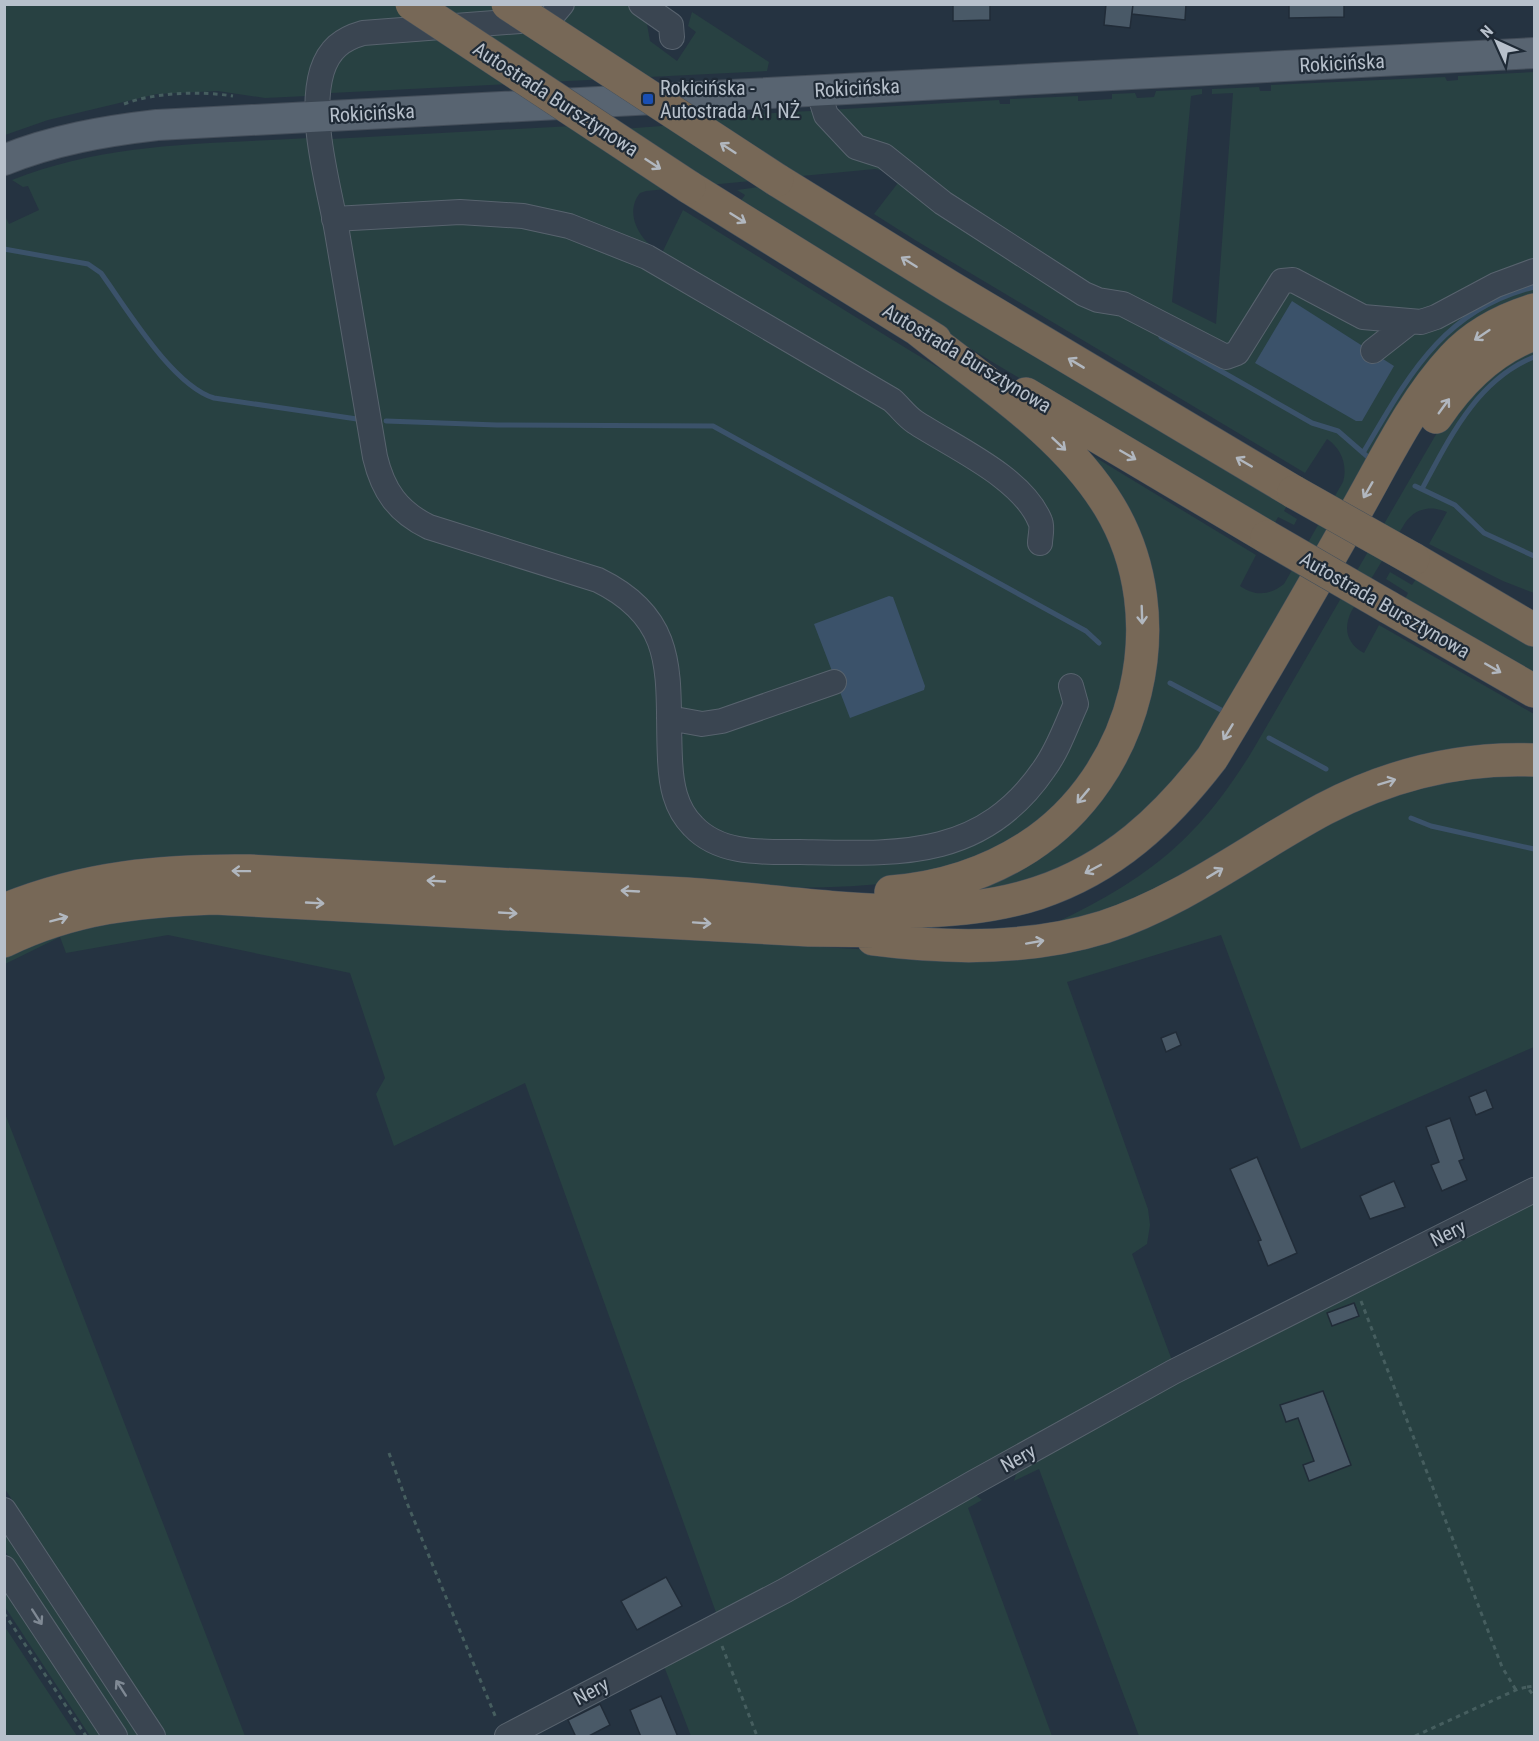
<svg xmlns="http://www.w3.org/2000/svg" width="1539" height="1741" font-family="'Roboto Condensed',sans-serif">
<style>
.green{fill:#284142;fill-rule:evenodd}
.water{fill:#3b526a}
.lines{fill:none;stroke-linecap:round;stroke-linejoin:round}
.stream{stroke:#3b526a;stroke-width:5}
.building{fill:#495967;stroke:#212c38;stroke-width:1.5}
.minor-casing{stroke:#58636e;stroke-width:26}
.major-casing{stroke:#444e5a;stroke-width:32}
.highway-casing{stroke:#45505b;stroke-width:34}
.path{stroke:#465e5f;stroke-width:3;stroke-dasharray:4.5 4.5;stroke-linecap:butt}
.minor{stroke:#3a4551;stroke-width:24}
.major{stroke:#586471;stroke-width:30}
.highway{stroke:#776857;stroke-width:33}
.highway-bridge-casing{stroke:#45505b;stroke-width:34;stroke-linecap:butt}
.highway-bridge{stroke:#776857;stroke-width:33}
.oneway{stroke:#b1b7bf}
.oneway2{stroke:#7f8994}
.transit-dot{fill:#1a4fb4;stroke:#1f2a36;stroke-width:2}
.labels{text-anchor:middle;dominant-baseline:central;stroke-width:4.5;stroke-linejoin:round;paint-order:stroke}
.street-label{font-size:20px;fill:#b7c0cb;stroke:#1f2a36}
.poi-label{font-size:20px;fill:#b7c0cb;stroke:#1f2a36;text-anchor:start}
</style>
<rect width="100%" height="100%" fill="#253341"/>
<!-- green -->
<path class="green" d="M572 4 632 5 645 13 650 41 677 61 696 32 688 26 692 12 769 62 767 71 331 93 329 87 338 56 363 42Z
M5 5H549L547 7 361 24 307 96 265 98 218 91 157 94 48 120 5 135Z
M1534 72V298C1454 320 1417 387 1379 454 1341 520 1303 585 1264 650 1240 692 1217 736 1187 774 1120 862 1029 895 922 898 950 891 978 885 1003 872 1116 813 1174 683 1142 560 1132 523 1118 482 1088 457V453L1256 555 1240 586C1256 597 1270 595 1284 584L1343 482C1348 465 1341 448 1327 439L1305 473 915 240 874 214 901 179 891 172 875 169 646 191 640 193C623 214 641 243 662 253L683 210C754 254 825 298 896 342 956 379 1019 412 1067 465 1176 587 1142 785 991 855 925 886 856 887 785 888L188 859C124 861 64 874 5 897L4 214 9 224 39 210 28 186 23 187 12 180C107 142 208 144 309 138L315 153 323 210 331 227 371 461C379 491 389 511 417 528L596 586 626 605 644 623 658 647 661 685 659 743 678 744 686 730 709 729 750 717 746 707C725 713 697 726 678 709L676 674 664 635 655 620 625 589 587 571 449 529 406 506 389 482 370 398 343 232 348 226 359 221C396 219 433 216 469 216 541 217 606 242 669 275L673 268C613 236 551 209 482 207 442 206 402 210 363 212 355 211 345 212 340 206 332 196 329 151 331 139L590 125 622 129 701 123 725 116 999 100 1000 104H1010V99L1078 96V101L1112 99V94L1135 93 1137 98 1154 97 1156 91 1202 89V94L1191 96 1172 302 1216 324 1233 93 1212 94V89L1259 87 1260 91H1271V85L1445 77 1447 81 1458 80V76Z
M766 186 1289 501 1284 511 1297 519 1294 525 1278 517 1272 528 994 363 738 205 745 195 737 190Z
M1534 345V593L1503 581 1429 544 1447 512C1431 505 1415 508 1405 523L1351 612C1343 629 1347 644 1364 653L1379 625 1534 714V749L1484 750 1130 907 1039 931C1141 883 1195 846 1254 748L1438 431 1461 399Z
M1390 572 1412 585 1418 576 1534 642V678L1403 603 1408 593 1386 579Z
M1534 775V1047L1520 1053 1301 1149 1221 935 1067 982 1148 1209 1150 1225 1147 1244 1132 1254 1173 1363 718 1618 525 1083 394 1146 376 1094 385 1078 350 973 168 935 66 953 60 937 5 964V953L41 937 159 911 893 951 1016 954 1391 796 1469 777Z
M4 1111 245 1736H166L5 1489Z
M1534 1197V1736H1139L1039 1469 1014 1481 1018 1468 1175 1379ZM1355 1303 1359 1316 1332 1325 1327 1313Z
M973 1493 982 1500 968 1508 1052 1736H691L662 1661Z
M4 1528 142 1736H126L5 1551Z
M4 1589 101 1736H90L5 1607Z
M5 1627 77 1736H5Z"/>
<!-- water -->
<path class="water" d="M1292 301 1394 366 1362 421H1356L1255 363Z
M889 596 893 597 925 686 924 690 850 718 814 624Z"/>
<g class="lines">
<!-- stream -->
<path class="stream" d="M4 249 88 264 101 273C127 309 172 385 214 398L357 419
M1161 337 1312 423 1338 431 1369 458
M386 421 497 425 713 426 1086 631 1099 643
M1363 453C1408 377 1442 310 1534 287
M1415 486 1455 505 1484 533 1534 556
M1422 489C1450 437 1477 380 1534 357
M1170 683 1223 711
M1269 738 1326 769
M1411 818 1431 826 1534 849"/>
</g>
<!-- building -->
<path class="building" d="M953 4H990V20L953 21Z
M1106 4H1133L1130 28 1104 25Z
M1133 4H1186L1185 20 1132 14Z
M1289 4H1344V17L1289 18Z
M1176 1032 1181 1045 1166 1052 1161 1038Z
M1486 1090 1493 1108 1476 1115 1469 1097Z
M1450 1118 1464 1159 1459 1161 1467 1180 1442 1191 1431 1165 1439 1162 1426 1127Z
M1257 1157 1297 1253 1268 1266 1258 1241 1261 1240 1230 1169Z
M1394 1181 1405 1207 1370 1219 1360 1196Z
M1354 1303 1359 1316 1332 1326 1327 1313Z
M1323 1391 1351 1465 1309 1481 1303 1465 1314 1461 1298 1418 1286 1422 1280 1405Z
M666 1577 682 1606 637 1630 621 1601Z
M661 1696 678 1737H641L630 1710Z
M600 1704 610 1725 587 1737H576L568 1720Z"/>
<g class="lines">
<!-- minor casing -->
<g class="minor-casing">
<path id="minor" d="M562 4 551 17 546 19 363 33C342 39 329 49 322 71 308 118 329 186 337 232 350 307 362 382 375 457 383 491 398 512 429 527L598 580C682 621 666 681 670 759 671 784 675 808 693 826 720 855 764 852 800 852 897 854 982 860 1044 769 1058 750 1066 726 1076 704L1071 686
M641 4 671 25 672 37
M818 90 826 115 856 147 884 156 943 203 1084 294 1098 300 1123 304 1226 357 1237 353 1282 281 1293 280 1363 317 1421 322 1436 317 1496 285 1534 271
M334 219 460 212 523 216 569 226 647 257 892 400C900 407 906 416 915 422 953 447 1022 477 1040 521 1043 527 1040 537 1040 543
M1373 351 1410 322
M669 718 702 724 722 721 834 682
M4 1510 153 1736
M4 1568 115 1736
M507 1736 786 1590 973 1483 1173 1372 1534 1190"/>
</g>
<!-- major casing -->
<g class="major-casing">
<path id="major" d="M4 160C53 140 105 131 157 125L1534 53"/>
</g>
<!-- highway casing -->
<g class="highway-casing">
<path id="highway" d="M777 180 950 287 1294 492
M689 187 935 340
M1026 394 1267 537
M1436 417C1461 380 1492 349 1534 334
M1413 559 1534 630
M1388 607 1534 691
M891 892C941 888 986 874 1028 847 1138 776 1177 618 1109 506 1063 431 983 382 916 328
M4 910C84 877 163 870 249 871 395 880 541 885 687 894 799 901 929 929 1038 893 1113 868 1165 819 1212 758 1262 676 1309 594 1356 511 1385 460 1413 401 1453 358 1475 334 1505 319 1534 310
M873 939C949 949 1030 950 1104 927 1184 901 1251 848 1324 809 1389 775 1461 757 1534 760
M4 941C74 907 138 901 214 898L809 930 898 931"/>
</g>
<!-- path -->
<path class="path" d="M124 104C156 92 199 91 233 96
M1361 1301 1502 1667 1516 1690
M389 1453 407 1503 496 1718
M4 1613 86 1736
M722 1646 757 1736
M1527 1687 1534 1686
M1415 1736 1518 1689 1527 1687 1534 1696"/>
<!-- minor -->
<use href="#minor" class="minor"/>
<!-- major -->
<use href="#major" class="major"/>
<!-- highway -->
<use href="#highway" class="highway"/>
<!-- highway-bridge casing -->
<g class="highway-bridge-casing">
<path id="highway-bridge" d="M412 4 689 187
M508 4 777 180
M1294 492 1413 559
M1267 537 1388 607"/>
</g>
<!-- highway-bridge -->
<use href="#highway-bridge" class="highway-bridge"/>
</g>
<!-- one-way arrows -->
<defs><path id="oneway-shaft" d="M-6 0H5M1.5-3L5.5 0L1.5 3" fill="none" stroke-width="1.6" stroke-linecap="round" stroke-linejoin="round" transform="scale(1.5)"/></defs>
<g class="oneway">
<use href="#oneway-shaft" transform="translate(728 148) rotate(-147)"/>
<use href="#oneway-shaft" transform="translate(653 164) rotate(33)"/>
<use href="#oneway-shaft" transform="translate(738 218) rotate(32)"/>
<use href="#oneway-shaft" transform="translate(909 262) rotate(-148)"/>
<use href="#oneway-shaft" transform="translate(1482 335) rotate(146)"/>
<use href="#oneway-shaft" transform="translate(1076 363) rotate(-149)"/>
<use href="#oneway-shaft" transform="translate(1444 406) rotate(-54)"/>
<use href="#oneway-shaft" transform="translate(1059 444) rotate(43)"/>
<use href="#oneway-shaft" transform="translate(1128 455) rotate(30)"/>
<use href="#oneway-shaft" transform="translate(1244 462) rotate(-150)"/>
<use href="#oneway-shaft" transform="translate(1368 490) rotate(120)"/>
<use href="#oneway-shaft" transform="translate(1142 615) rotate(88)"/>
<use href="#oneway-shaft" transform="translate(1493 668) rotate(30)"/>
<use href="#oneway-shaft" transform="translate(1228 732) rotate(121)"/>
<use href="#oneway-shaft" transform="translate(1387 782) rotate(-17)"/>
<use href="#oneway-shaft" transform="translate(1083 796) rotate(130)"/>
<use href="#oneway-shaft" transform="translate(1093 869) rotate(152)"/>
<use href="#oneway-shaft" transform="translate(241 871) rotate(-179)"/>
<use href="#oneway-shaft" transform="translate(1215 873) rotate(-31)"/>
<use href="#oneway-shaft" transform="translate(436 881) rotate(-177)"/>
<use href="#oneway-shaft" transform="translate(630 891) rotate(-177)"/>
<use href="#oneway-shaft" transform="translate(315 903) rotate(3)"/>
<use href="#oneway-shaft" transform="translate(508 913) rotate(3)"/>
<use href="#oneway-shaft" transform="translate(59 919) rotate(-15)"/>
<use href="#oneway-shaft" transform="translate(702 923) rotate(4)"/>
<use href="#oneway-shaft" transform="translate(1035 942) rotate(-10)"/>
</g>
<g class="oneway2">
<use href="#oneway-shaft" transform="translate(37 1617) rotate(57)"/>
<use href="#oneway-shaft" transform="translate(121 1688) rotate(-123)"/>
</g>
<!-- markers -->
<rect class="transit-dot" x="642" y="93" width="12" height="12" rx="3"/>
<g class="labels">
<!-- street labels -->
<g class="street-label">
<text transform="translate(1342 63) rotate(-3)">Rokicińska</text>
<text transform="translate(857 88) rotate(-3)">Rokicińska</text>
<text transform="translate(556 99) rotate(33)">Autostrada Bursztynowa</text>
<text transform="translate(372 113) rotate(-3)">Rokicińska</text>
<text transform="translate(967 358) rotate(31)">Autostrada Bursztynowa</text>
<text transform="translate(1385 605) rotate(30)">Autostrada Bursztynowa</text>
<text transform="translate(1448 1233) rotate(-26)">Nery</text>
<text transform="translate(1018 1458) rotate(-29)">Nery</text>
<text transform="translate(591 1691) rotate(-28)">Nery</text>
</g>
<!-- poi labels -->
<g class="poi-label">
<text x="660" y="88">Rokicińska -<tspan x="660" dy="23">Autostrada A1 NŻ</tspan></text>
</g>
</g>
<!-- border -->
<rect width="1539" height="1741" fill="none" stroke="#b7c0cb" stroke-width="12"/>
<!-- north arrow -->
<g transform="translate(1497 42) rotate(315)" stroke="#1f2a36" stroke-width="4.5" paint-order="stroke">
<path d="M0-4.5L10 22L0 15L-10 22Z" fill="#b7c0cb"/>
<text y="-9" font-size="16" font-weight="bold" text-anchor="middle" fill="#b7c0cb">N</text>
</g>
</svg>
